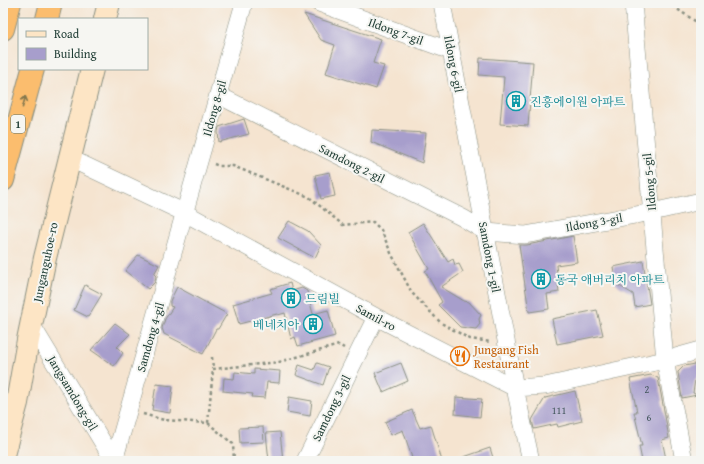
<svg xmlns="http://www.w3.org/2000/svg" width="704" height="464" font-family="'Gentium Book Plus','Noto Serif KR',serif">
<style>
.building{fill:#a79ecc}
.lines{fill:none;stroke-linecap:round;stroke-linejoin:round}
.street-casing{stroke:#8a9082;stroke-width:18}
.secondary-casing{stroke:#8a9082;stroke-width:24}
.highway-casing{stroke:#8a9082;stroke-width:24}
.path{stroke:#8a9082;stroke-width:2.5;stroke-dasharray:3 3;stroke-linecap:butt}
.street{stroke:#fff;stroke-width:17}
.secondary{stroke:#fde5c5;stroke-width:22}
.highway{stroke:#fbbd6e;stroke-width:22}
.oneway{stroke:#82774e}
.labels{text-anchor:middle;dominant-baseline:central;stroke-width:4;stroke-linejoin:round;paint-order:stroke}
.number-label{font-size:10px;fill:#41555a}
.shield{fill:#f6f6f2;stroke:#60746d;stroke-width:1}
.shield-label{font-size:11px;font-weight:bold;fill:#1f3d34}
.street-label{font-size:12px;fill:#1f3d34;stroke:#f6f6f2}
.culture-label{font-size:12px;fill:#0d838f;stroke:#f6f6f2;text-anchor:start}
.food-label{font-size:12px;fill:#c56008;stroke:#f6f6f2;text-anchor:start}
</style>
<rect width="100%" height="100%" fill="#f6f6f2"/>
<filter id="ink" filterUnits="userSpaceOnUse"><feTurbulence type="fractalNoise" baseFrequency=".025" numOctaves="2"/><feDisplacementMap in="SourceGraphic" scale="8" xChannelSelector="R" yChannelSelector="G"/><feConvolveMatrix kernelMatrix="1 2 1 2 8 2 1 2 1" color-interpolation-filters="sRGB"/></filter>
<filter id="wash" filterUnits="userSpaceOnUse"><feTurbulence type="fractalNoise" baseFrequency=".012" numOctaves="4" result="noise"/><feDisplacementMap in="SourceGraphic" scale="16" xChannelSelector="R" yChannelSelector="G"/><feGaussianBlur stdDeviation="0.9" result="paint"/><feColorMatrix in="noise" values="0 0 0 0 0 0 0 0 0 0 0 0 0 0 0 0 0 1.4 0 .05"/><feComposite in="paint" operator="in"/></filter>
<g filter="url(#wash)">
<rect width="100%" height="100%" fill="#f5e4d0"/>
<g id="blocks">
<!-- building -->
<path class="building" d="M304 14 381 39 373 63 384 66 376 89 326 73 335 45 321 40Z
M480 58 533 62 528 126 500 124 504 77 479 75Z
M244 119 249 134 219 142 218 132 219 127Z
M372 130 426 133 422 163 371 142Z
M330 172 335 196 321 199 315 175Z
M289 221 308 231 321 245 315 258 278 238Z
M423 223 448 262 453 259 455 265 459 264 463 272 441 287 464 301 469 302 481 315 479 319 480 324 476 329 460 327 438 305 442 302 425 271 429 269 408 232Z
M573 236 577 262 556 265 559 292 547 294 549 309 529 312 519 245H527Z
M138 255 159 265 154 274 156 276 155 282 148 289 125 271Z
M643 261 650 304 635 307 633 294 616 284 613 267Z
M290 283 292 291 302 288 307 291 313 314 328 310 335 336 298 346 295 337 291 339 285 313 278 315 277 314 239 324 233 304 272 293 270 289Z
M85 285 102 294 88 317 74 310Z
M177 287 227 314 218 329H216L203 354 164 334 162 328 165 319 173 307 170 306V301Z
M597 310 603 335 557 344 552 319Z
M115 323 130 334 117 347 123 353 114 366 91 350Z
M317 363 329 367 323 385 296 375 299 365 314 370Z
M401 363 408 381 383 392 375 373Z
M701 363V372L695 380 693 393 697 395 682 398 678 372 684 366Z
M254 369 280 371 279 383 267 382 265 398 252 397 253 394 223 391 224 378 234 379 235 372 254 374Z
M651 375 658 378 669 438 662 440 666 459 658 461H642L639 446H642L634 412H637L630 379Z
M156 384 173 386 170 413 152 410Z
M575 391 582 421 558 427 557 424 534 429 532 420 545 398Z
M289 397 312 401 310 416 287 412Z
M456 397 482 399 480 417 455 414Z
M412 410 420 428 431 425 442 461H413L403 430 391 435 385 422Z
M263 427 264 442 240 443 239 428Z
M280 432 283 461H269L266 433Z
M490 448 494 461H459L458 459Z"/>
</g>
</g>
<g filter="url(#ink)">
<use href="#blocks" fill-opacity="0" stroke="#8a9082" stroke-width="1"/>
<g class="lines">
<!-- street casing -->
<g class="street-casing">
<path id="street" d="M319 3 451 51
M442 3 515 388 531 461
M633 3 665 360 684 461
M218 95 463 218 486 232 525 235 652 212 701 201
M69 158 185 213 376 317 515 388 545 386 665 360 701 350
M31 324 114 461
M114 461 244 3
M305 461 376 317"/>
</g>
<!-- secondary casing -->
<g class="secondary-casing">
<path id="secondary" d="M105 19 109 3
M3 455 17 403 28 340 45 258 92 69"/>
</g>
<!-- highway casing -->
<g class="highway-casing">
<path id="highway" d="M47 19 51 3
M3 29 10 3
M3 180 33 69"/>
</g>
<!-- path -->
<path class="path" d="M668 3 701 25
M214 164 219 166H233L309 197 343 225 373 222 381 230 391 253 412 293 441 323 470 339 491 342
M212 357 213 369
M143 414 164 420 208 423 213 369 279 362 339 345 344 348
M208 423 233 444 234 461"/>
<!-- street -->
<use href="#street" class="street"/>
<!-- secondary -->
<use href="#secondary" class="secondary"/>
<!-- highway -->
<use href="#highway" class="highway"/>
</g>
<!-- one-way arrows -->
<defs><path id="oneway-shaft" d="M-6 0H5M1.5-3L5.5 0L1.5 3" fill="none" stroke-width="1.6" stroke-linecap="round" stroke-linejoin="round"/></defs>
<use class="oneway" href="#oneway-shaft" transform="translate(24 102) rotate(-75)"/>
</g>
<!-- icons -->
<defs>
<g id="building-ring" transform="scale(1)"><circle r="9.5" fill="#f6f6f2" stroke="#0f9aa8" stroke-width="1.5"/><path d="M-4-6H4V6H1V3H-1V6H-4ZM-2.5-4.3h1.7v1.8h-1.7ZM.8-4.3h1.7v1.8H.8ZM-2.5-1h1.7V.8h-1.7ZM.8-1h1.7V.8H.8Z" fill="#0f9aa8"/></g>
<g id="restaurant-ring" transform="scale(1)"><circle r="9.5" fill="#f6f6f2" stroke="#e8710a" stroke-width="1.5"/><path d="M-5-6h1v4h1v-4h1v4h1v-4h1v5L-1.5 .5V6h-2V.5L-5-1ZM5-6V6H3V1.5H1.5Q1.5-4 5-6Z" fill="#e8710a"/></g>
</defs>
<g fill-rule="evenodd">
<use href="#building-ring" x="516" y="101"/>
<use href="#building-ring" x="541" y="279"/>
<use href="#building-ring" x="291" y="298"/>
<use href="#building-ring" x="313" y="324"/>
<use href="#restaurant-ring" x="460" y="356"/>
</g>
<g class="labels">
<!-- number labels -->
<g class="number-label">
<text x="647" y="389">2</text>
<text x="559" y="410">111</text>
<text x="649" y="417">6</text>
</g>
<!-- shield labels -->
<rect class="shield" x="11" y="115" width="14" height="18" rx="3"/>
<g class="shield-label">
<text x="18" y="124">1</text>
</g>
<!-- street labels -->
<g class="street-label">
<text transform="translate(396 31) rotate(20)">Ildong 7-gil</text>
<text transform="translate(454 64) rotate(79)">Ildong 6-gil</text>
<text transform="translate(214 108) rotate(-74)">Ildong 8-gil</text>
<text transform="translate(352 163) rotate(27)">Samdong 2-gil</text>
<text transform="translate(649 182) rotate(-95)">Ildong 5-gil</text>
<text transform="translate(594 222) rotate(-10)">Ildong 3-gil</text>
<text transform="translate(490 257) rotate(79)">Samdong 1-gil</text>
<text transform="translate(45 262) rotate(-78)">Junganguhoe-ro</text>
<text transform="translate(376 317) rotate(28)">Samil-ro</text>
<text transform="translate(150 337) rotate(-74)">Samdong 4-gil</text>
<text transform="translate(73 393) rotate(59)">Jangsamdong-gil</text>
<text transform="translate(331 408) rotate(-64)">Samdong 3-gil</text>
</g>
<!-- culture labels -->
<g class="culture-label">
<text x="530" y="101">진흥에이원 아파트</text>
<text x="555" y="279">동국 애버리치 아파트</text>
<text x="305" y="298">드림빌</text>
<text x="299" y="324" text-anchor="end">베네치아</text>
</g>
<!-- food labels -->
<g class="food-label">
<text x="474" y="349">Jungang Fish<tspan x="474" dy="14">Restaurant</tspan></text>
</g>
</g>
<!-- margin -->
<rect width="704" height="464" fill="none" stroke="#f6f6f2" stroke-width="16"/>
<!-- legend -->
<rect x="18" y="18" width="130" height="52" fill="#f6f6f2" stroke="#a0aca6"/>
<rect x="26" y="31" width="20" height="6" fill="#fde5c5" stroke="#a0aca6"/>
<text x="54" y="38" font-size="12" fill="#1f3d34">Road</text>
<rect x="26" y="48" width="20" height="12" fill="#a79ecc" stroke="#a0aca6"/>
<text x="54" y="58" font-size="12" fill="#1f3d34">Building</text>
</svg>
